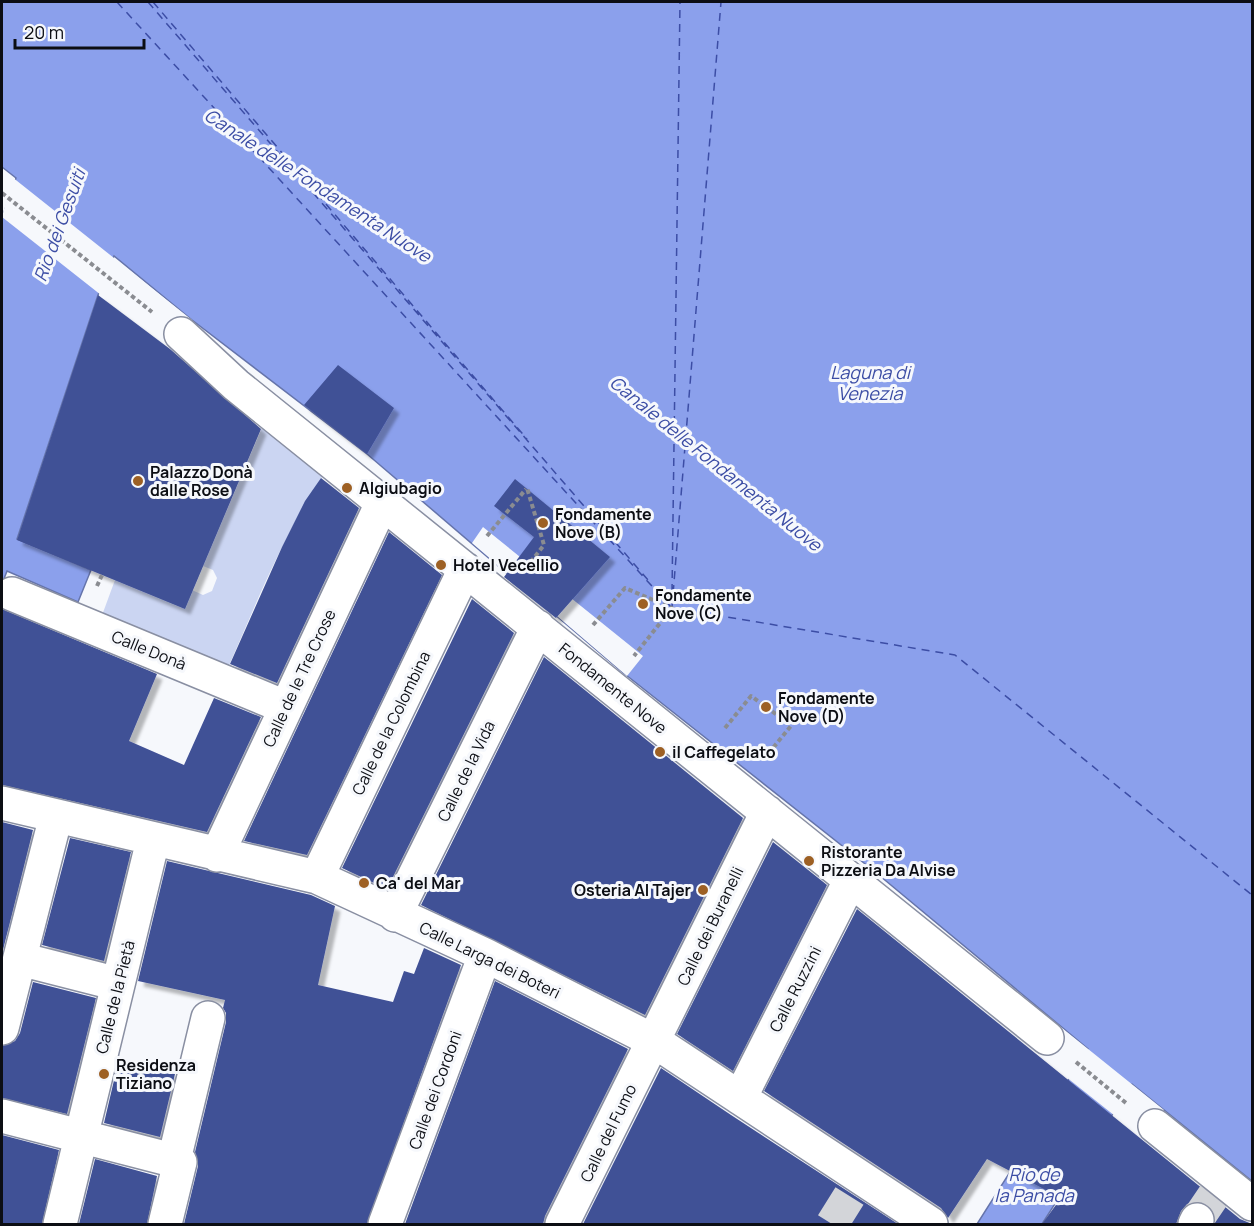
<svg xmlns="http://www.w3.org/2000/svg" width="1254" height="1226" font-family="Manrope,sans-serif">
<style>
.green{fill:#cbd5f2}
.water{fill:#8ba0ec;stroke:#6574ab;stroke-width:1.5}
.pier{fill:#f6f8fc}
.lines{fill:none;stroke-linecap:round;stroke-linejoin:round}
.ferry{stroke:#3c4da5;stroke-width:1.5;stroke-dasharray:8 6;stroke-linecap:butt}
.building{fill:#415196;filter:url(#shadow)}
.minor-tunnel{stroke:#d3d5d9;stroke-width:33;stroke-dasharray:33 16;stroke-linecap:butt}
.minor-casing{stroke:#898fa2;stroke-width:36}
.path{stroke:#8a8c91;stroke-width:4;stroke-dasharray:4.5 3;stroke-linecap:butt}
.minor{stroke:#fff;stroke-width:33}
.poi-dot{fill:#9d6024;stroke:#f6f8fc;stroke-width:2}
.labels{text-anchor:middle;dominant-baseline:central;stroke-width:6;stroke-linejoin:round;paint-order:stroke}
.poi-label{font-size:16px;font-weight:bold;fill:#0c0e14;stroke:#f6f8fc;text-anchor:start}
.street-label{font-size:16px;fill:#0c0e14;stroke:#f6f8fc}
.water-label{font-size:18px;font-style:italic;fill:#3c4da5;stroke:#f6f8fc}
</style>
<defs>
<filter id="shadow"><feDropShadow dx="5.5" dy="5.5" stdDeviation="1.5" flood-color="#0004"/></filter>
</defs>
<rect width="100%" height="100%" fill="#f6f8fc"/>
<!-- green -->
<path class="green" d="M264 423 326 471C284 532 257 602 227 670L101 618 115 580 192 590 203 595 212 591 217 578 213 570 203 566Z"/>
<!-- water -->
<path class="water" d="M2 2H1252V1181L1132 1084 1042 1224H977L1088 1049 874 871 621 671 367 454 192 320 114 256 98 295 17 539 91 570 78 602 7 571 2 584V218L16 178 2 167Z"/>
<!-- pier -->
<path class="pier" d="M2 169 192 320 190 322 115 261 101 295 2 217 12 179Z
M483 527 643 656 627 676 472 543Z
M1057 1024 1164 1110 1163 1113 1132 1088 1115 1116 1066 1077 1084 1050 1055 1027Z"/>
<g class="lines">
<!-- ferry -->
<path class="ferry" d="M117 2 672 608
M148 2 648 580
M153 2 527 439
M672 592 680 2
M672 607 721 2
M673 608 955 655 1252 895"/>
</g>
<!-- building -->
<path class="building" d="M98 295 170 349 261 429 185 609 17 540Z
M338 365 394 408 367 454 304 405Z
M321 478 359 508 277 683 230 664 282 547 305 501Z
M515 479 610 557 556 618 504 577 534 537 494 506Z
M389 532 442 575 307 855 244 841Z
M472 599 514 633 387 889 342 868Z
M2 609 157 674 129 741 184 765 214 698 261 717 207 832 2 785Z
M544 657 743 818 645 1015 421 905Z
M2 822 33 830 2 954Z
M70 838 131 852 104 961 42 945Z
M773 842 827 885 733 1071 677 1034Z
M167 861 311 895 335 906 318 985 393 1002 404 971 414 974 424 948 461 965 367 1224H184L198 1166 195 1152 226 1022V1013L223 1008 225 1000 138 981Z
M857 909 1240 1219 1252 1224H1215L1212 1209 1206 1204 1196 1201 1187 1204 1181 1211 1176 1224H1042L1061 1198 987 1159 948 1218 941 1208 764 1091Z
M495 981 628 1049 545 1216 543 1224H405Z
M33 982 96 998 67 1114 2 1098V1046L15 1041 20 1033Z
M119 1059 175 1074 160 1137 104 1123Z
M661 1068 731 1115 898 1224H583Z
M2 1135 59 1150 42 1224H2Z
M95 1159 157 1176 147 1224H79Z"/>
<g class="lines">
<!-- minor-tunnel -->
<path class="minor-tunnel" d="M1197 1220 1214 1195
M832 1224 852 1192"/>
<!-- minor casing -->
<g class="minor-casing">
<path id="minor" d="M181 334 236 385 1047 1038
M12 594 285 707
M2 803 317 877 485 955 654 1041 931 1224
M217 855 383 501
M317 877 465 569
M395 915 538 627
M20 959 118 984
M2 1028 56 816
M740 1098 850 881
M2 1116 180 1162 165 1224
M1155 1126 1252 1204
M174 1160 208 1018
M60 1224 153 840
M385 1224 485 955
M562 1224 767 812
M1195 1224 1197 1220"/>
</g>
<!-- path -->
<path class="path" d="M2 193 152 312
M487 536 526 489
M526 568 544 545 527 488
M97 586 102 575
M593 625 625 588 672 608 634 656
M725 728 751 696 784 720 800 715
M764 759 799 716
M1076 1062 1126 1103"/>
<!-- minor -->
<use href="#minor" class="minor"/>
</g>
<!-- markers -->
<g class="poi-dot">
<circle cx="138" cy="481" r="6"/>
<circle cx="347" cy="488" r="6"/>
<circle cx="543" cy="523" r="6"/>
<circle cx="441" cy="565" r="6"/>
<circle cx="643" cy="604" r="6"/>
<circle cx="766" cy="707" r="6"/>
<circle cx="660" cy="752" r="6"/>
<circle cx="809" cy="861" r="6"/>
<circle cx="364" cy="883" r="6"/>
<circle cx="703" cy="890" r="6"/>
<circle cx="104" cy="1074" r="6"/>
</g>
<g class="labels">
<!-- poi labels -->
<g class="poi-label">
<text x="150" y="472">Palazzo Donà<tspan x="150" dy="18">dalle Rose</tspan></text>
<text x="359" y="488">Algiubagio</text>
<text x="555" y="514">Fondamente<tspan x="555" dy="18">Nove (B)</tspan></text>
<text x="453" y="565">Hotel Vecellio</text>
<text x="655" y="595">Fondamente<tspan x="655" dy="18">Nove (C)</tspan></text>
<text x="778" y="698">Fondamente<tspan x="778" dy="18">Nove (D)</tspan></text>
<text x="672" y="752">il Caffegelato</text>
<text x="821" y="852">Ristorante<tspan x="821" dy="18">Pizzeria Da Alvise</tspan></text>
<text x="376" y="883">Ca' del Mar</text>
<text x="691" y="890" text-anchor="end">Osteria Al Tajer</text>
<text x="116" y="1065">Residenza<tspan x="116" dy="18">Tiziano</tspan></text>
</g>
<!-- street labels -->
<g class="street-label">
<text transform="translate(149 650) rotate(22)">Calle Donà</text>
<text transform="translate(299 678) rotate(-65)">Calle de le Tre Crose</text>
<text transform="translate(613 688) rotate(39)">Fondamente Nove</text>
<text transform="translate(391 723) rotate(-64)">Calle de la Colombina</text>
<text transform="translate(466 771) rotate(-64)">Calle de la Vida</text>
<text transform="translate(710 926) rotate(-64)">Calle dei Buranelli</text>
<text transform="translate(490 960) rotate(26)">Calle Larga dei Boteri</text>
<text transform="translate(795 989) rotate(-63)">Calle Ruzzini</text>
<text transform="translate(115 997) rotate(-76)">Calle de la Pietà</text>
<text transform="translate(435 1090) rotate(-70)">Calle dei Cordoni</text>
<text transform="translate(608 1133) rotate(-64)">Calle del Fumo</text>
</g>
<!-- water labels -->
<g class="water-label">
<text transform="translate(318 185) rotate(33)">Canale delle Fondamenta Nuove</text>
<text transform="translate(59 225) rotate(-70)">Rio dei Gesuiti</text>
<text x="870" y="372">Laguna di<tspan x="870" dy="21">Venezia</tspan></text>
<text transform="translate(716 463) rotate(39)">Canale delle Fondamenta Nuove</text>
<text x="1034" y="1174">Rio de<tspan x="1034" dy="21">la Panada</tspan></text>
</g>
</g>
<!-- border -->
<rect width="1254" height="1226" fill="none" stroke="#0c0e14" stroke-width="6"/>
<!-- scale -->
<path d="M15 39v9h129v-9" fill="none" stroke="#0c0e14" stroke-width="3"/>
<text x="24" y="39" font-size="18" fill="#0c0e14" stroke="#f6f8fc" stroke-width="4.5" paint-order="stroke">20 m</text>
</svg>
